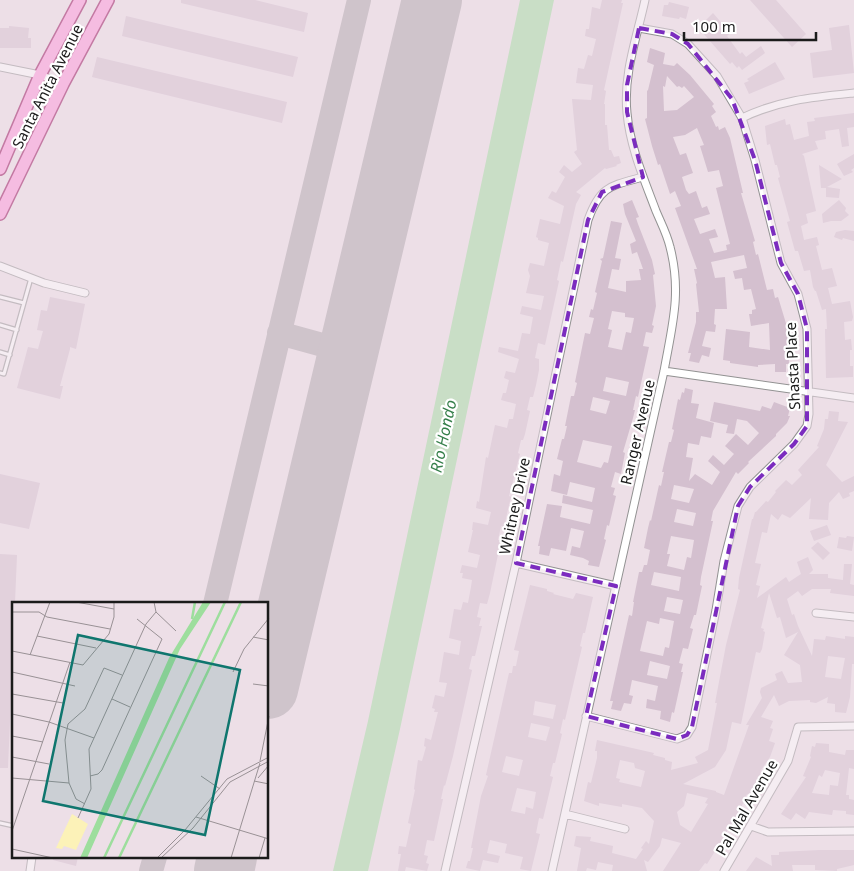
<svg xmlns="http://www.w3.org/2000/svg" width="854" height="871" font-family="'Noto Sans',sans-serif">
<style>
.water{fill:#9dde9d}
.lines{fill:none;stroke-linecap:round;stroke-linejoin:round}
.taxiway{stroke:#aba4a8;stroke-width:24}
.runway{stroke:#aba4a8;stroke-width:60}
.building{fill:#d4c0cf;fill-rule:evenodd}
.lane-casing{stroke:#929292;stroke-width:5.5}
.street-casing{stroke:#929292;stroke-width:9}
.primary-casing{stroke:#910050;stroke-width:14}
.lane{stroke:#fff;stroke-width:3}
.street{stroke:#fff;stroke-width:7}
.primary{stroke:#ff92d9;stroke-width:11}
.marked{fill:none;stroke:#7b2cbf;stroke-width:4;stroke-dasharray:10 6;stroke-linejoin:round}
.labels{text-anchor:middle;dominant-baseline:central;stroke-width:4.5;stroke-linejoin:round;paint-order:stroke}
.street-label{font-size:15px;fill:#1b1b1b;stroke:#fff}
.water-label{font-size:16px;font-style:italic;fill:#357f4a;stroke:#fff}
.inset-river{fill:none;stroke:#9dde9d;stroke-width:2.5}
.inset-road{fill:none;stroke:#999195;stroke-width:1}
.view{fill:#0f766e;fill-opacity:0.15;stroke:#0f766e;stroke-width:2.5}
.inset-edge{fill:none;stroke:#1b1b1b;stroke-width:2.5}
</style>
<rect width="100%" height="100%" fill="#eddfe7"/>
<!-- water -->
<path class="water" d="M520 0H554L400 729 368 871H333L368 721Z"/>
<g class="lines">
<!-- taxiway -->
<path class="taxiway" d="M279 333 348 352
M215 604 359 0
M151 871 155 857"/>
<!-- runway -->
<path class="runway" d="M268 689 432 0
M224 871 227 857"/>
</g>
<!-- building -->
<path class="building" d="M181 0H255L308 13 304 32 181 3Z
M602 0H622L621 3H623L604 90 606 91 604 104H605V125H607L609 150H611L614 157 619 156 621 163 616 165 617 166 606 169 605 168 576 192 581 195 576 204 563 262 561 261 557 280 559 281 545 345 538 343 535 358 539 359V370L536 385 533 397H530L527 410 530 411 525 434 523 440H521L518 453 520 454 509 496 511 497 509 505 504 527 501 526 498 540H501L490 593 487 604 480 603 477 617 481 618 479 626H482L475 656H472L469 669 472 670 453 756 445 786 444 785 441 799H443L434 841 427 840 424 855 428 856 426 863 429 864 427 871 406 867 405 871H398L401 854H398L399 846 406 847 411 824 408 823 415 790 414 789 418 760 422 761 426 747 424 746 425 738 431 740 438 712H434L435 709 432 708 435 695 444 697 447 683 439 682 444 652 459 655 461 641 449 638 454 609 461 610 463 602 468 603 471 587 472 580 462 578 463 573H460L462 565 477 568 480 555 468 552 473 530H472L473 522 488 525 491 512 476 508 477 501 479 502 486 457 488 458 495 425 507 428 509 419H513L516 404 501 400 503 393H506L509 380 504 378 506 371 515 373 519 359 498 352 499 347 518 351 522 333 530 334 533 317 520 314 522 306 541 310 544 296 526 293 530 276 528 270 530 263 544 266 549 243 538 240V238L536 237 540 219 560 224 564 206 548 198 552 191 556 193 565 177 559 172 564 165 572 172 582 164 574 152 577 150 572 99 591 100 593 85 576 83 578 68 584 69 588 55 592 56 596 39 585 36 586 29H589L592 7 600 9Z
M750 0H776L806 34 792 47Z
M669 2 689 7 686 19 680 17 679 19 662 16 664 5H668Z
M713 13 725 27 732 21 737 27 727 36 740 54 742 52 746 57 761 46 765 53 742 70 739 66 737 68 732 62 730 64 703 33 705 31 700 26Z
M126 16 298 57 293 77 122 36Z
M849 25 854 73 813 78 810 53 832 50 829 28Z
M9 26 29 28 28 38H31V48H0V28H9Z
M650 48 665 53 663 64 674 66 677 63 690 75 714 104 712 106 716 112 711 116 716 127 718 126 719 130 725 127 730 138 743 193H741L755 241 753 242 756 255 758 254 767 290 773 289 775 298 778 297 788 330 789 364H786V372H775V364L758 365V367L730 363V361L723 360 726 329 750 332 749 347 770 350 769 323 751 326 749 314H752V310L756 309 751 289 744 290 742 278 735 279 733 271 747 268 744 255 711 262 715 278 725 277 727 309H715L714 324 716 325 715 332 706 331 702 346 711 348 709 357 702 355 699 363 689 361 691 353H688L696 322V312H699L696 284 697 283 694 269H697L675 208 681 206 675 191 670 194 660 164 658 165 652 146 645 119 647 118V91L648 90 654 65 647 62ZM667 76 677 87 679 86 682 88 684 86 694 97 677 110 664 111 663 86 665 87ZM697 128 704 145 700 146 708 172 719 170 723 186 716 188 730 244 726 245 727 250 714 253 709 239 718 237 715 229 700 234 694 219 710 214 707 206 702 208 696 191 689 194 686 190 682 177 693 173 686 153 680 155 673 137 685 135Z
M97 57 287 102 282 123 92 77Z
M775 62 785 79 749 94 744 83 749 81 747 79Z
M854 113V127L847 128 849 146 842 147 839 129 825 131 826 139 815 141 818 149 802 154 804 156 816 211 806 214 808 223 801 226 804 240 817 237 819 245 816 246 822 270 832 268 837 286 828 288 832 304 850 301 853 317 852 321 844 322 845 340 851 339 852 350H850V366H853V377L826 378 825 329H827L826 309 822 310 816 291H815L813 287 810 270 804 271 798 251H795L787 222 790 221 778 178 780 177 777 165H775L770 144 767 145 765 126 785 119 786 125 790 124 794 140 809 136 807 122 815 121 814 118Z
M854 154V168L851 170 853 172 844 176 837 164Z
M819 165 842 179 827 187 840 189 839 198 826 197V188H821Z
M632 200 639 217 636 218 638 224 652 260 655 274 653 275 656 306 652 325 654 326 652 333 646 332 643 346 649 347 638 397 636 396 633 410H635L633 418 623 452 625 453 621 474 615 472 611 487 615 488 613 495 616 496 609 526 607 525 604 539 606 540 599 567 588 565 589 561 583 558 570 555 572 546 580 548 584 531 571 528 566 551 551 548 549 556 539 554 540 546H538L547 504 562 506 560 517 590 524 593 510 562 503 563 495 592 502 595 488 570 482 567 495 551 491 554 474 560 476 563 461 557 459 562 439H564L567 426H565L571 396H574L577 383 575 382 585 333 590 334 594 318 589 317 591 309 593 310 597 293 595 292 602 261 600 259 603 258 611 221 622 223 615 258 621 259 619 270 612 269 608 288 626 292V281L641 280 639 269H643L637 252 632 254 630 244 636 241 625 214 623 204ZM612 311 625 313V317L634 318 631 333 626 332 622 350 608 347 612 330 608 329ZM606 377 629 382 626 396 603 391ZM593 397 610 401 606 414 590 410ZM583 440 612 446 608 463 604 462 601 468 577 462Z
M839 200 846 208 845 211 849 215 841 221H831L823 223 822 214Z
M845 230 854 231V241L843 238 842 240 834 237 836 232Z
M50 297 85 304 76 349 70 347V349L60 386H63L60 399 17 388 28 347 38 349 43 331 37 330 41 310 47 311Z
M685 388 693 390 691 403 699 404 696 418 714 423 711 438 701 436 699 445 688 443 686 457 693 458 689 481 695 474 712 485 720 472 708 461 713 455 724 465 734 454 725 446 736 434 748 445 759 433 747 421 737 419 734 434 726 433 728 425 710 421 714 402 760 411 762 406 771 409 774 402 790 408 788 416H790L787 423 776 434V436L748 462 749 463 738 474 736 472 713 511 711 521H713L701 577 700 585 702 586 696 615H694L690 628 693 629 688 649 683 648 679 663 683 664 681 672H683L674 713 672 712 670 722 660 719 661 711 646 708 647 699 655 701 658 686 632 680 629 695 633 696 631 704 624 703 621 711 611 709 613 701H610L629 615 632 616 634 602H633L639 572H642L644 565H647L650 550 644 548 648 528 650 520 651 521 659 485 661 486 664 472H662L669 442H671L674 430 672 429 678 399 680 400 682 392 684 393ZM674 485 694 489 689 503 671 499ZM677 509 696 513 693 526 674 522ZM671 536 694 540 691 558 687 557 684 570 667 566 670 554H667ZM654 572 681 577 679 591 651 585ZM667 597 683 600 680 614 664 611ZM660 618 674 621 669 648 665 647 663 656 640 651 647 621 659 624ZM650 661 670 666 667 679 647 675Z
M829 411 839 412 838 421 848 422 826 465 842 482 854 476V491L849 493 850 496 843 499 839 492 829 503 828 520 809 519 811 498 790 518 782 514 778 520 771 514 767 533 762 532 755 563 761 564 756 585 760 586 757 598 786 577 789 582 801 574 797 562 808 557 813 570 809 574H828V578L843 580 844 564H852L850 584 854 585V596L830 593 831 589H812L802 596 798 591 787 599 792 615 794 614 798 626 812 656 814 639 825 640 826 636 845 639V636L854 637V664H852L850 697 846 713 835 712V704L827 703 828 697 816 703 810 702V700L789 701 779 706 774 695 761 717 773 721 770 728 773 729 769 741 775 743 770 757 761 770 763 772 749 795 747 794 741 808 712 856 707 864 705 863 699 871H663L681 843 662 838 660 846 648 862 644 860 647 871H612L613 865 598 862 596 870 587 868 586 871H577L581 848 574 846 576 836 591 837 590 841 613 846 612 853 636 859 643 849 641 848 646 841 649 844 654 821 642 808 622 804V807L599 803V806L584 801 588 782 591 783 597 758V751H595L597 740 654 753 653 755 665 758V760L672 762 671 770 698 763 695 757 708 750 717 703H715L726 645 740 590 738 589 739 578 752 519H753L755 512H756L766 501 768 502 776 492 775 491 786 480 792 485 802 475 798 470 819 447 817 446 824 429 825 419H828ZM769 593 777 618 780 617 786 638 798 632 784 655 800 665 802 682 788 683 782 671 775 674 777 680 761 688 760 692 762 698 746 725H749L724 795 716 792V791L683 784 715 767 726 750 732 722 741 724 756 652 760 653 762 649 765 632 763 631 764 629 761 628ZM828 656 845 658 841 679 825 677ZM620 760 634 763 635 768 645 771 641 787 619 782 620 779 616 778ZM687 793 708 798 705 803 708 804 691 832 680 825 677 812 684 806Z
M0 474 40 483 29 529 0 523Z
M827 525 831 535 814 541 810 531Z
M847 536 854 537 852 551 837 548 839 537 846 538Z
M818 542 830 553 823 560 811 548Z
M0 554 17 555 8 768H0Z
M530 585 547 589V591L554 593 553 594 573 599 576 593 593 597 585 633H583L580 646 582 647 565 720 563 719 560 733 562 734 555 763H553L550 776 553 777 543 819 539 818 536 833 540 834 531 871 520 869 523 857 505 853 507 844 490 840 487 853 500 856 498 863 483 860 480 871 466 868 468 861H470L473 848H471L481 796 488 776 486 775 509 673H512L513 666H516L519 651 514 650ZM535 701 556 705 553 719 533 715ZM531 723 550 727 546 741 528 737ZM506 756 523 760 519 776 502 772ZM517 788 536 792 533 809 526 807 525 814 511 811Z
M816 743 829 744V752L845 755 846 750H854V769L849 768 846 795H849V799L854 800V815L846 814V811L833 810 832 815 809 812 805 819 796 813 791 820 781 814 806 777 803 776 811 757 810 756 812 746 815 747ZM825 770 840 773 838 786 830 785 829 795 812 793 819 775 822 777Z
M820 850H854V865L837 869V871L815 870V865H792L793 871H746L756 857 772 866 771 855H779V852Z
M53 857H78L76 866 53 860Z"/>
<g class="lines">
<!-- lane casing -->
<g class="lane-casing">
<path id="lane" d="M0 297 24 303
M0 325 17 330
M0 352 10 355
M0 373 4 374 31 278
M0 823 14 826"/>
</g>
<!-- street casing -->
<g class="street-casing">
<path id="street" d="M0 67 40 75 63 84
M742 118C779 100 814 97 854 93
M0 266 44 283 85 293
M664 371 854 398
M516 563 616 586
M816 613 854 617
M586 716 677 739 687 735 692 727 716 610 724 561 738 506 750 487 794 444 807 426 809 414 807 329 798 294 781 263 755 160 742 118 717 76 688 44 672 34 639 28
M565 814 625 829
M751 826 768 832 854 831
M30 871 32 857
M445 871 516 563 588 220C600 186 610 186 643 177
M552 871 664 371C672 326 682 293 670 247 667 234 661 223 656 211 644 179 630 147 627 113 623 74 637 37 645 0
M724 871 788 761 798 727 854 726"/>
</g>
<!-- primary casing -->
<g class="primary-casing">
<path id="primary" d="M0 169 40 75 80 0
M0 214 63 84 108 0"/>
</g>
<!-- lane -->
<use href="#lane" class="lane"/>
<!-- street -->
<use href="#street" class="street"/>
<!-- primary -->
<use href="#primary" class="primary"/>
</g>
<!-- marked area -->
<path d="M0 0H854V871H0ZM639 28 672 34 688 44 732 99 755 160 781 263 798 294 807 329V426L794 444 750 487 738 506 692 727 687 735 677 739 586 716 616 586 516 563 588 220 602 192 643 177 627 112V85Z" fill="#eddfe7" fill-opacity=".55" fill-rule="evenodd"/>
<path class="marked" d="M639 28 672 34 688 44 732 99 755 160 781 263 798 294 807 329V426L794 444 750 487 738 506 692 727 687 735 677 739 586 716 616 586 516 563 588 220 602 192 643 177 627 112V85Z"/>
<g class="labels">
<!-- street labels -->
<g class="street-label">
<text transform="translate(47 86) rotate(-63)">Santa Anita Avenue</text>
<text transform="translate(792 366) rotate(-93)">Shasta Place</text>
<text transform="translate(637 432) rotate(-77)">Ranger Avenue</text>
<text transform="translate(514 506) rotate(-78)">Whitney Drive</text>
<text transform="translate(746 807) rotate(-60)">Pal Mal Avenue</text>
</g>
<!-- water labels -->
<g class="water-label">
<text transform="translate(443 436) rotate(-78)">Rio Hondo</text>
</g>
</g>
<!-- overview -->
<g transform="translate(12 602)">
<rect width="256" height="256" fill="#eddfe7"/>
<path d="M60 212 76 222 64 248 52 244 50 247 44 246Z" fill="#fcf2b8"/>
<path d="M191 0H199L168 47 75 256H68L157 56Z" fill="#9dde9d"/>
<path class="inset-river" d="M180 17 183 0M92 256 213 0M107 256 229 0"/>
<path class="inset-road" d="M64 0 102 7M0 10H27L35 15 98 27M144 10 164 29M25 34 84 46M241 35 257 38M0 49 71 63 97 32 102 15V0M18 53 38 0M0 70 63 84M221 70 232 47 257 16M241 82 257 84M0 92 51 101M100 97 118 105M0 112 37 120 82 136M0 134 31 140M0 155 37 162M248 159 257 114M78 174 86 172 90 168 150 37 125 17M189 174 208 187M0 176 57 181M246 176 257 163M242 179 257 182M73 202 64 197 57 181 53 138 56 122 73 107 92 66 110 73M184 215 257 237M66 216 79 187 77 147 134 22 144 10 142 0M0 229 58 60M0 247 41 256M145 256 173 228 215 177 257 155M149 256 181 226 218 180 257 159M219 256 248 161M247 256 253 236"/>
<path class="view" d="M66 33 228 68 193 233 31 199Z"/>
<rect width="256" height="256" class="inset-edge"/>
</g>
<!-- scale -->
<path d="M684 32v8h132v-8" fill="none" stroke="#1b1b1b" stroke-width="2.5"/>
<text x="692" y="32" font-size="15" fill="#1b1b1b" stroke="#ffffff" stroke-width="4" paint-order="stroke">100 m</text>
</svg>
